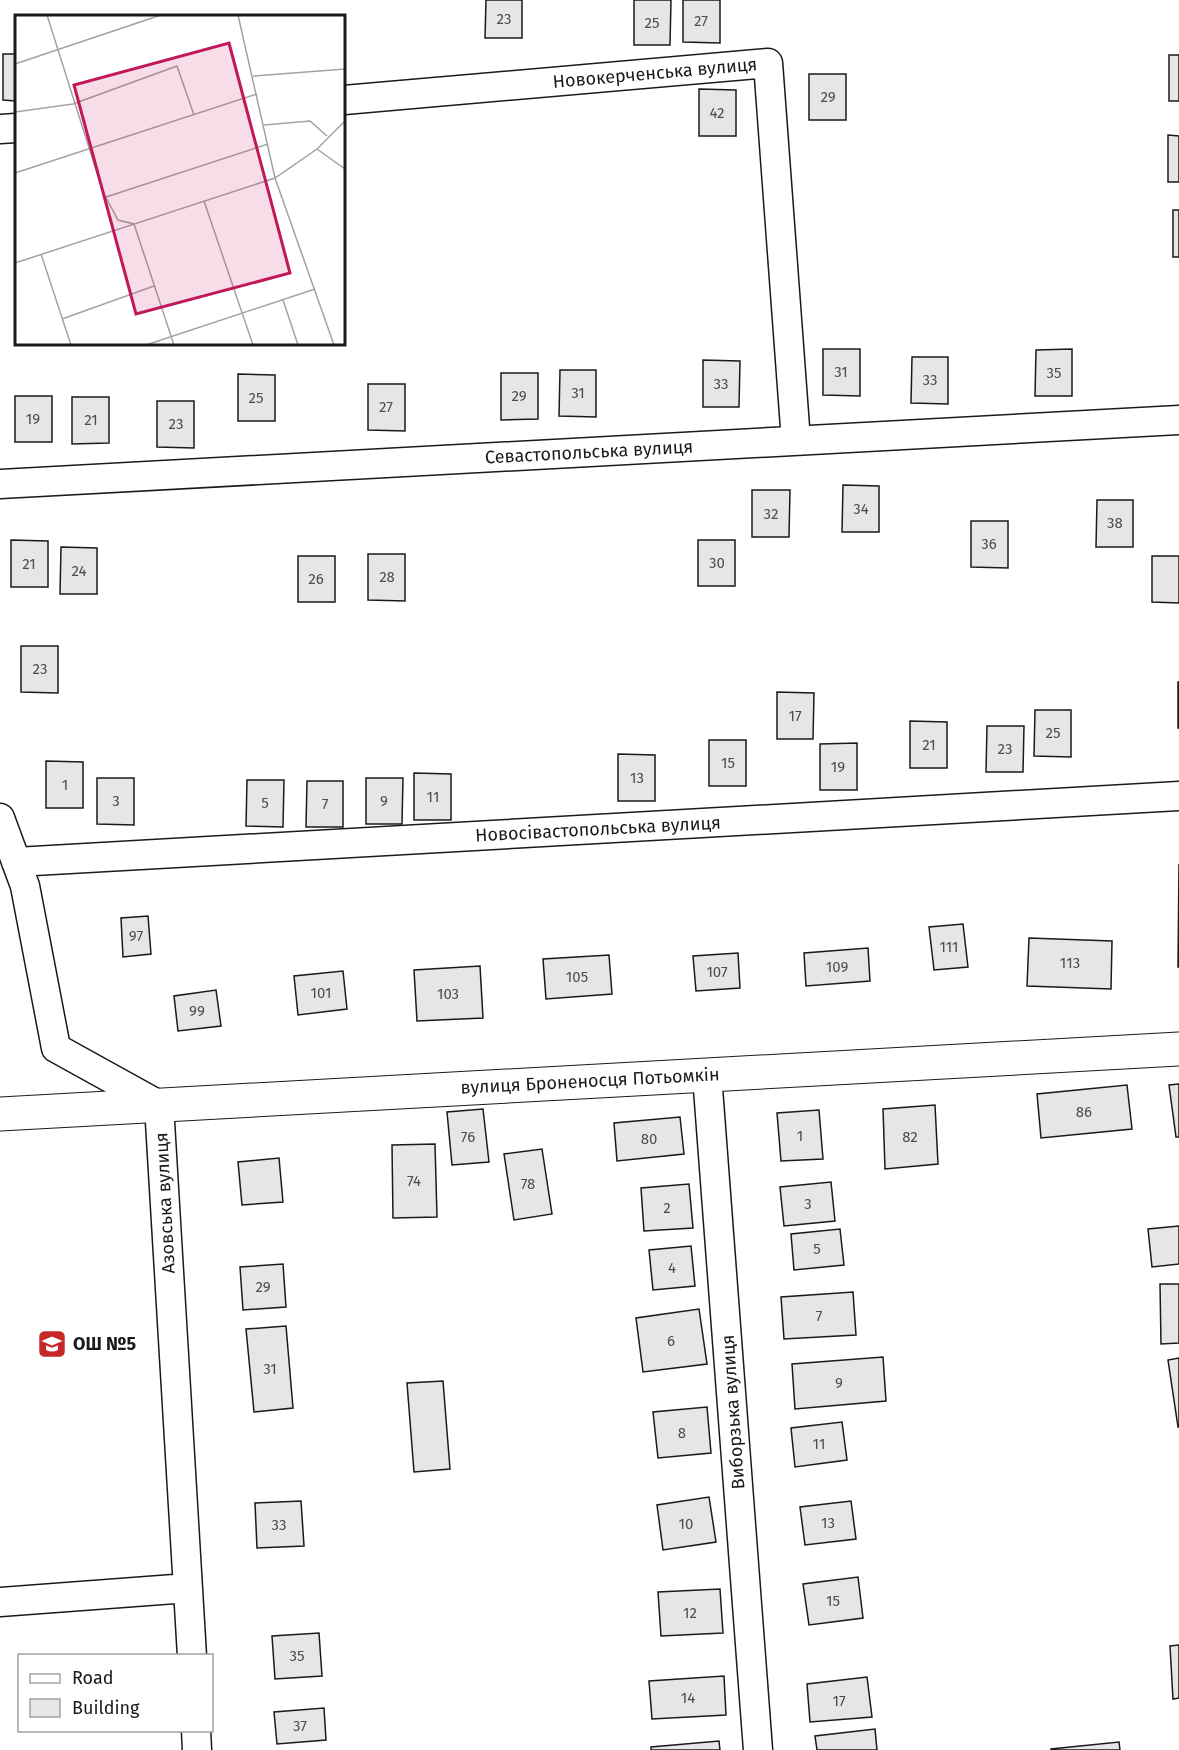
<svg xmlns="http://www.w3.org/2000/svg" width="1179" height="1750" font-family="'Fira Sans',sans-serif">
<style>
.building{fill:#e6e6e6;stroke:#1a1a1a;stroke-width:1.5}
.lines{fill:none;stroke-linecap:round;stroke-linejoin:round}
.street-casing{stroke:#1a1a1a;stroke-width:31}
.secondary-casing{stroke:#1a1a1a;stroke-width:35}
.street{stroke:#fff;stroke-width:28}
.secondary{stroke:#fff;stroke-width:33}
.labels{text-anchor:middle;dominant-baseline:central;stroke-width:4.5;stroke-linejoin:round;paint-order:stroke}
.number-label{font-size:15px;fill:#4d4d4d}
.street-label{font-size:18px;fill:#1a1a1a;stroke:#fff}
.poi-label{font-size:18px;font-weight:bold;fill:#1a1a1a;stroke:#fff;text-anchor:start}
.inset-road{fill:none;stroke:#a3a3a3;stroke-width:1.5}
.view{fill:#c2185b;fill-opacity:0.15;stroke:#c2185b;stroke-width:3}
.inset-edge{fill:none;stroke:#1a1a1a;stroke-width:3}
</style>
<rect width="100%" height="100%" fill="#fff"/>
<!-- building -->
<path class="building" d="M486 0H522V38H485Z
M634 0H671L670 45H634Z
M683 0H720V43L683 42Z
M3 54H16V101L3 100Z
M1169 55H1179V101H1169Z
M809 74H846V120H809Z
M699 89 736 90V136H699Z
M1168 135 1179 136V182H1168Z
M1173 210H1179V257H1173Z
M823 349H860V396L823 395Z
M1072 349V396H1035L1036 350Z
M912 357H948V404L911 403Z
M703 360 740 361 739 407H703Z
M560 370H596V417L559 416Z
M501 373H538V419L501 420Z
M238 374 275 375V421H238Z
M368 384H405V431L368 430Z
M15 396H52V442H15Z
M72 397H109V443L72 444Z
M157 401H194V448L157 447Z
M843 485 879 486V532H842Z
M752 490H790L789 537H752Z
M1097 500H1133V547H1096Z
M971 521H1008V568L971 567Z
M11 540 48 541V587H11Z
M698 540H735V586H698Z
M61 547 97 548V594H60Z
M368 554H405V601L368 600Z
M298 556H335V602H298Z
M1152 556H1179V603L1152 602Z
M21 646H58V693L21 692Z
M1178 682H1179V728H1178Z
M777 692 814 693 813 739H777Z
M1035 710H1071V757L1034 756Z
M910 721 947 722V768H910Z
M987 726H1024L1023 772H986Z
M709 740H746V786H709Z
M857 743V790H820V744Z
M618 754 655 755V801H618Z
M46 761 83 762V808H46Z
M414 773 451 774V820H414Z
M97 778H134V825L97 824Z
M366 778H403L402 824H366Z
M247 780H284L283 827 246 826Z
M307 781H343V827H306Z
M1179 864V967H1178Z
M148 916 151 954 123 957 121 918Z
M963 924 968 967 934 970 929 927Z
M1029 938 1112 941 1111 989 1027 986Z
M868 948 870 981 806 986 804 953Z
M738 953 740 988 696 991 693 956Z
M609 955 612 994 546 999 543 959Z
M480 966 483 1018 417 1021 414 970Z
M343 971 347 1009 298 1015 294 976Z
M216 990 221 1026 178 1031 174 996Z
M1179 1084V1137H1176L1169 1085Z
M1127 1085 1132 1129 1041 1138 1037 1094Z
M935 1105 938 1164 885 1169 883 1109Z
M483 1109 489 1162 452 1165 447 1112Z
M819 1110 823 1159 781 1161 777 1113Z
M680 1117 684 1154 617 1161 614 1123Z
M435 1144 437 1217 393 1218 392 1145Z
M542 1149 552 1214 514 1220 504 1154Z
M279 1158 283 1202 242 1205 238 1162Z
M831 1182 835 1221 784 1226 780 1187Z
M689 1184 693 1228 644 1231 641 1188Z
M1179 1226V1264L1152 1267 1148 1229Z
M840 1229 844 1265 794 1270 791 1234Z
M691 1246 695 1286 653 1290 649 1250Z
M283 1264 286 1307 243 1310 240 1267Z
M1160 1284H1179V1343L1161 1344Z
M853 1292 856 1335 784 1339 781 1297Z
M699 1309 707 1364 643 1372 636 1318Z
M286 1326 293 1408 254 1412 246 1329Z
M883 1357 886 1401 795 1409 792 1364Z
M1179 1358V1427H1178L1168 1360Z
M443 1381 450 1469 414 1472 407 1383Z
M707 1407 711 1453 658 1458 653 1412Z
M842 1422 847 1460 795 1467 791 1428Z
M709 1497 716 1542 663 1550 657 1505Z
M301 1501 304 1546 257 1548 255 1503Z
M851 1501 856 1539 805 1545 800 1507Z
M858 1577 863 1618 809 1625 803 1584Z
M720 1589 723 1633 661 1636 658 1592Z
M319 1633 322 1676 275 1679 272 1636Z
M1179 1645V1698L1173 1699 1170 1646Z
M724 1676 726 1715 652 1719 649 1681Z
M867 1677 872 1717 810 1722 807 1684Z
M324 1708 326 1740 277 1744 274 1712Z
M875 1729 877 1750H817L815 1736Z
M719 1741 720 1750H651V1747Z
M1119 1742 1120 1750H1051V1749Z"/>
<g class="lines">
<!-- street casing -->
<g class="street-casing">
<path id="street" d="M344 100 768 63 796 441
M0 129 16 128
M0 484 1179 420
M0 818 25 886 56 1048 159 1105 192 1656
M16 862 1179 796
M707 1075 758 1750
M0 1602 188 1588
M196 1730 197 1750"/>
</g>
<!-- secondary casing -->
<g class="secondary-casing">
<path id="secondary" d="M0 1114 1179 1049"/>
</g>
<!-- street -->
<use href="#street" class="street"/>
<!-- secondary -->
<use href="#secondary" class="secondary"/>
</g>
<!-- icons -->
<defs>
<g id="school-square" transform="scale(1.5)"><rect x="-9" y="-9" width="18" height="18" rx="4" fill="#c62828" stroke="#fff"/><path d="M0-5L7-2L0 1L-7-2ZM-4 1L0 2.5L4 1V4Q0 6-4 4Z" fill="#fff"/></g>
</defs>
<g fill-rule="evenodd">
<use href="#school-square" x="52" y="1344"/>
</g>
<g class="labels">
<!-- number labels -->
<g class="number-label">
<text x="504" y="19">23</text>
<text x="701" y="21">27</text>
<text x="652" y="23">25</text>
<text x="828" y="97">29</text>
<text x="717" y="113">42</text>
<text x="841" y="372">31</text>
<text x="1054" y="373">35</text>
<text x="930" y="380">33</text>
<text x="721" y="384">33</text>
<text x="578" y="393">31</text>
<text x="519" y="396">29</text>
<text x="256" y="398">25</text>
<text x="386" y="407">27</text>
<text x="33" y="419">19</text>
<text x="91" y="420">21</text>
<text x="176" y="424">23</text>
<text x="861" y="509">34</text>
<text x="771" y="514">32</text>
<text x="1115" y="523">38</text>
<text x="989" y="544">36</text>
<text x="717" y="563">30</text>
<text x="29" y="564">21</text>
<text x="79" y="571">24</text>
<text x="387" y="577">28</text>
<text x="316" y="579">26</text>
<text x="40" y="669">23</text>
<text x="795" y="716">17</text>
<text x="1053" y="733">25</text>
<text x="929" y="745">21</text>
<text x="1005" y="749">23</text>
<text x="728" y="763">15</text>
<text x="838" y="767">19</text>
<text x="637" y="778">13</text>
<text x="65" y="785">1</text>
<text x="433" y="797">11</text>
<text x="116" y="801">3</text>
<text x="384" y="801">9</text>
<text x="265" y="803">5</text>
<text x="325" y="804">7</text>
<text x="136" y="936">97</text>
<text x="949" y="947">111</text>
<text x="1070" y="963">113</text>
<text x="837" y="967">109</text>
<text x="717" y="972">107</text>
<text x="577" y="977">105</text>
<text x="321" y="993">101</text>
<text x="448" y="994">103</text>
<text x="197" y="1011">99</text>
<text x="1084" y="1112">86</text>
<text x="800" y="1136">1</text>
<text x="468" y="1137">76</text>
<text x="910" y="1137">82</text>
<text x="649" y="1139">80</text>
<text x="414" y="1181">74</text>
<text x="528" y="1184">78</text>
<text x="808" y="1204">3</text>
<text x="667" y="1208">2</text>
<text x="817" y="1249">5</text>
<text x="672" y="1268">4</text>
<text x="263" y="1287">29</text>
<text x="819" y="1316">7</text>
<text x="671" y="1341">6</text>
<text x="270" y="1369">31</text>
<text x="839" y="1383">9</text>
<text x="682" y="1433">8</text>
<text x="819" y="1444">11</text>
<text x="828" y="1523">13</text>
<text x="686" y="1524">10</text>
<text x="279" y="1525">33</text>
<text x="833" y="1601">15</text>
<text x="690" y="1613">12</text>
<text x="297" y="1656">35</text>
<text x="688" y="1698">14</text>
<text x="839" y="1701">17</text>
<text x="300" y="1726">37</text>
</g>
<!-- street labels -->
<g class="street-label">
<text transform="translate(655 73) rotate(-5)">Новокерченська вулиця</text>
<text transform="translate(589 452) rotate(-3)">Севастопольська вулиця</text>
<text transform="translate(598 829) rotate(-3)">Новосівастопольська вулиця</text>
<text transform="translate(590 1081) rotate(-3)">вулиця Броненосця Потьомкін</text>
<text transform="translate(165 1203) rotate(-93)">Азовська вулиця</text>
<text transform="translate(733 1412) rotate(-94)">Виборзька вулиця</text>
</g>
<!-- poi labels -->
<g class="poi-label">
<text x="73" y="1344">ОШ №5</text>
</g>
</g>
<!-- overview -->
<g transform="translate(15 15)">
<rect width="330" height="330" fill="#fff"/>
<path class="inset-road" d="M32 0 88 177 103 205 119 209 159 330M223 0 260 163 319 330M0 49 146 0M238 61 330 54M0 97 58 89 162 51 179 100M249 110 295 106 312 121M302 134 330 154M0 158 242 79M91 182 253 129M189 186 238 330M26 239 56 330M0 248 260 163 302 134 330 106M268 285 283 330M47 304 139 271M131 330 300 274"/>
<path class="view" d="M214 28 275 258 121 299 59 70Z"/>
<rect width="330" height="330" class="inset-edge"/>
</g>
<!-- legend -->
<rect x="18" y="1654" width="195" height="78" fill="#ffffff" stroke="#a3a3a3" stroke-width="1.5"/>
<rect x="30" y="1674" width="30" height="9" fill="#ffffff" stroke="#a3a3a3" stroke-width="1.5"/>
<text x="72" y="1684" font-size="18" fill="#1a1a1a">Road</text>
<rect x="30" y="1699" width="30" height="18" fill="#e6e6e6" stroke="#a3a3a3" stroke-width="1.5"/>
<text x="72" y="1714" font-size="18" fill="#1a1a1a">Building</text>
</svg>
